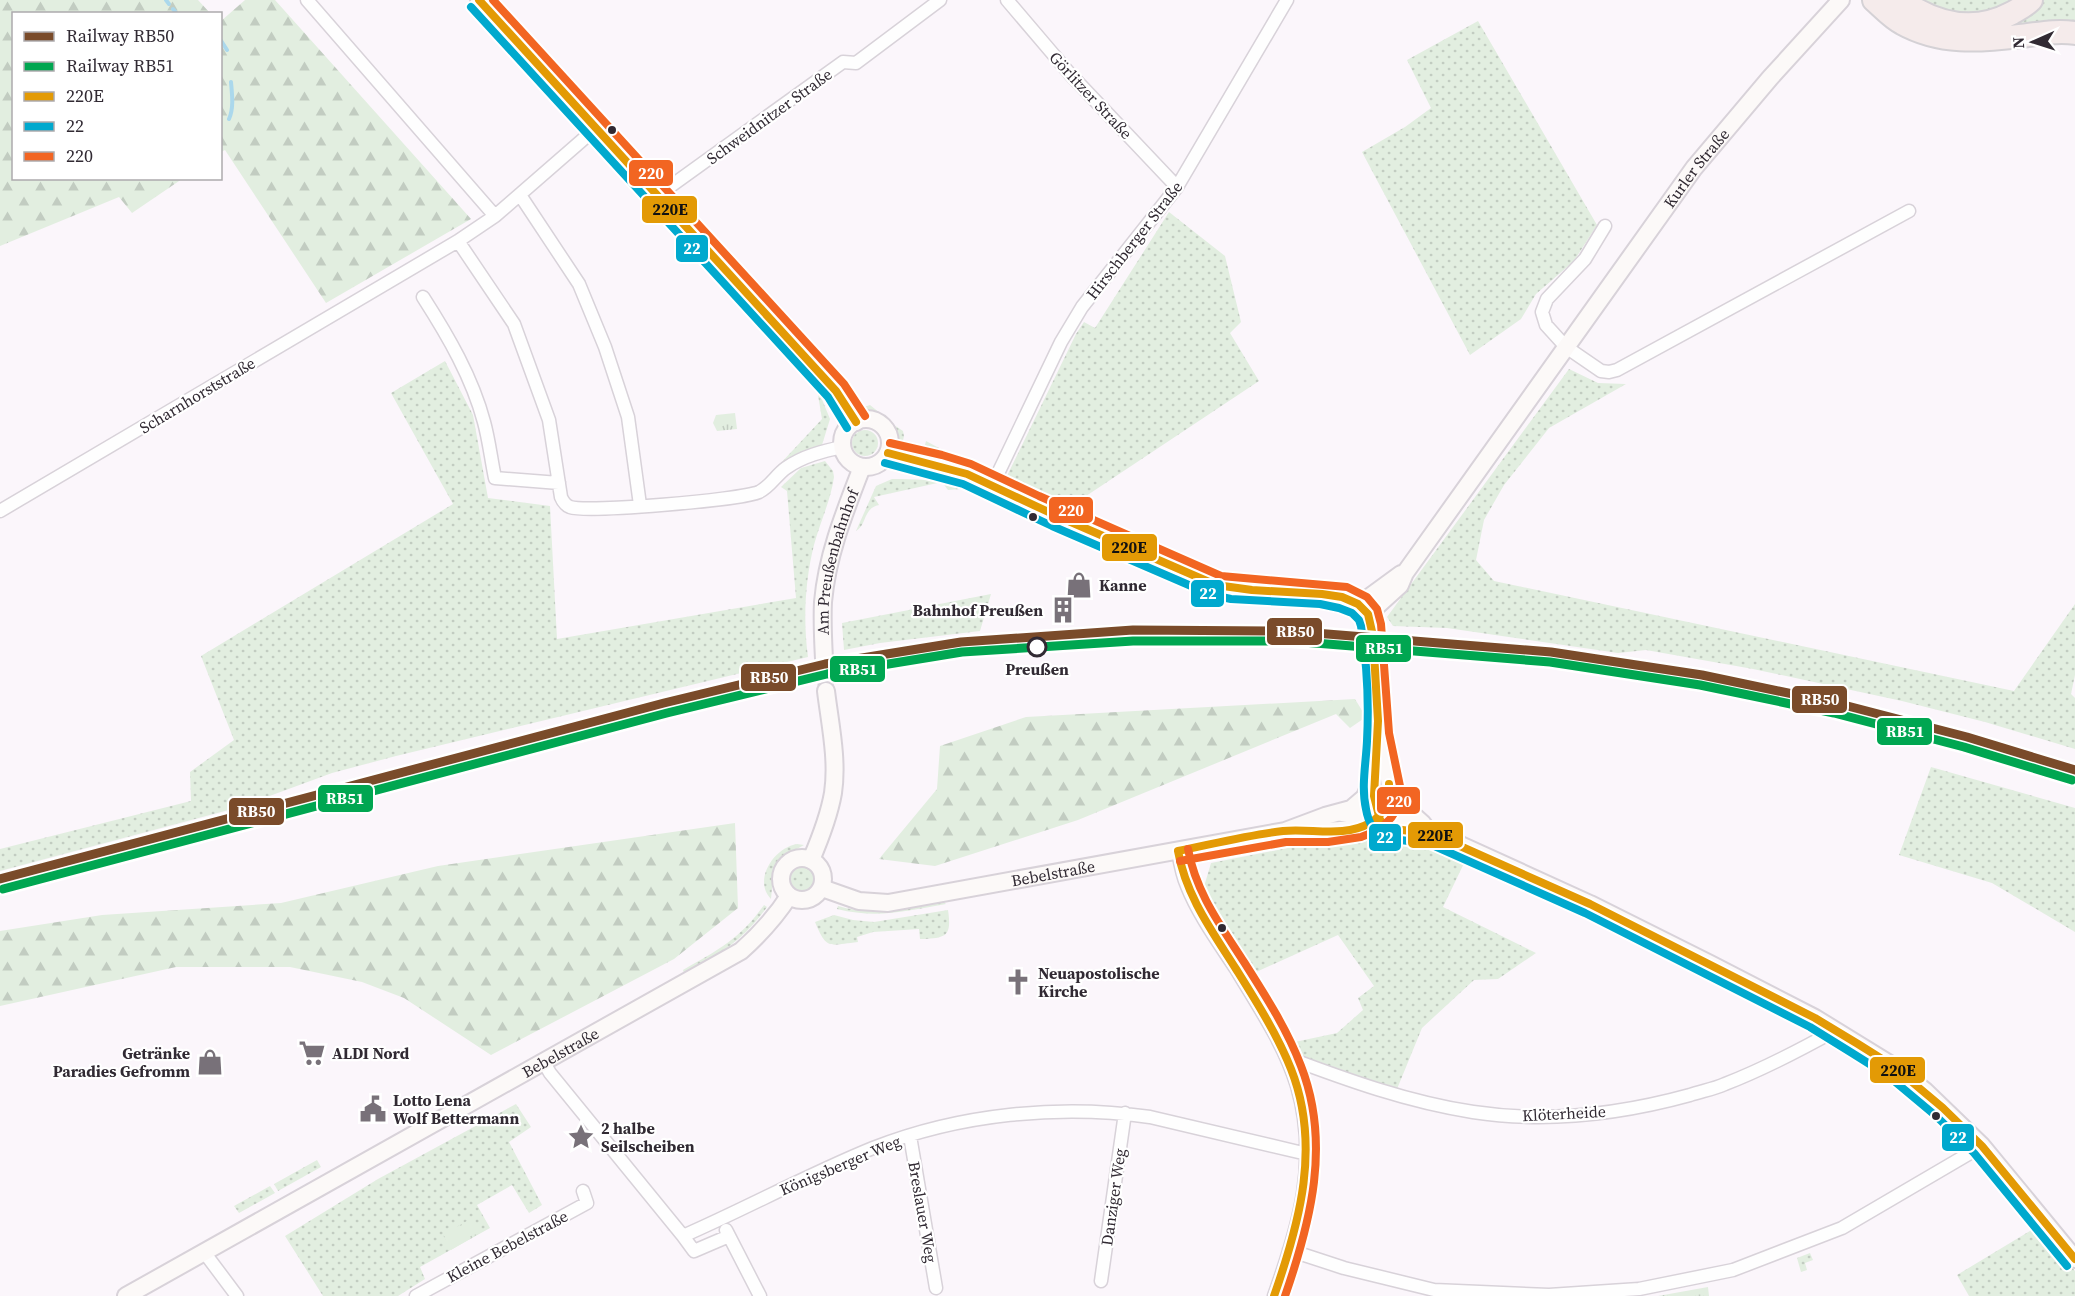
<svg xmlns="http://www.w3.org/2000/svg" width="2075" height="1296" font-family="'Source Serif 4',serif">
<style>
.grass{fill:url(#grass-dots)}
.forest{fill:url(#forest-firs)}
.park{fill:url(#park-tufts)}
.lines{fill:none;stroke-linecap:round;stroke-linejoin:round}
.stream{stroke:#abd8ec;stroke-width:4}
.secondary-tunnel{stroke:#d3cdd3;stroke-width:16;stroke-dasharray:16 8;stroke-linecap:butt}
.street-casing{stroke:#d8d2d9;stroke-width:15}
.secondary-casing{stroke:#d8d2d9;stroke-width:20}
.highway-casing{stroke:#d4d1d5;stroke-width:26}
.street{stroke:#fefefe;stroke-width:12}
.secondary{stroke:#fcf9f8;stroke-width:16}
.highway{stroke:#f5ebeb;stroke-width:22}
.bus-1-casing{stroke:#fff;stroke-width:12}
.bus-2-casing{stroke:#fff;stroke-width:12}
.bus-3-casing{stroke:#fff;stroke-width:12}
.bus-1{stroke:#e39a05;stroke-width:8}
.bus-2{stroke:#00a9ce;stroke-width:8}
.bus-3{stroke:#f26522;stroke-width:8}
.rail-1-casing{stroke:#fff;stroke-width:14}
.rail-2-casing{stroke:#fff;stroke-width:14}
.rail-1{stroke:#7a4b2a;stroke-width:9}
.rail-2{stroke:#00a651;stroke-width:9}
.bus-dot{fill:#312a33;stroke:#fff;stroke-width:2}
.stop-dot{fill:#fff;stroke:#312a33;stroke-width:3}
.labels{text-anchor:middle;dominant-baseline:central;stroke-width:4.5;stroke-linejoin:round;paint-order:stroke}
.street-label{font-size:16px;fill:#312a33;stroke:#fff}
.poi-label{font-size:16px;font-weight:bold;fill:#312a33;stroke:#fff;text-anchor:start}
.stop-label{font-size:16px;font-weight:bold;fill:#312a33;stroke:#fff}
.line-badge{stroke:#fff;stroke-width:2}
.badge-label{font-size:16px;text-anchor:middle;font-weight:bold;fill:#fff}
.pale-badge-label{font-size:16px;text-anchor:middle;font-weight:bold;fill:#111}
</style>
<defs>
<pattern id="grass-dots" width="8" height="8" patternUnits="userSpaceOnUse" patternTransform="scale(1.5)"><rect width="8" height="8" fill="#e2eee0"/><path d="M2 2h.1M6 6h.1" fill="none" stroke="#c2ccc1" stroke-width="1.8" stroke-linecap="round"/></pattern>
<pattern id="forest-firs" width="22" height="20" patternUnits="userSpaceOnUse" patternTransform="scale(1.5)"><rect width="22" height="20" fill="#e2eee0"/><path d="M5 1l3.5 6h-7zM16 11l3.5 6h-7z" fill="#c2ccc1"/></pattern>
<pattern id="park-tufts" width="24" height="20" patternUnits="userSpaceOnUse" patternTransform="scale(1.5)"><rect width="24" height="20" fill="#e2eee0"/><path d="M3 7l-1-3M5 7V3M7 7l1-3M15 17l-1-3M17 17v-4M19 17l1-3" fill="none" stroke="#c2ccc1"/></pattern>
</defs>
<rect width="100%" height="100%" fill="#fbf6fb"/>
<!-- grass -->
<path class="grass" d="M1912 0H2018L2003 10 1963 18Z
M2040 0H2075V28L2018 30 1935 28Z
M1478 21 1597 225 1574 261 1536 294 1521 319 1470 355 1362 152 1405 127 1431 108 1407 60Z
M1169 212 1225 256 1241 322 1230 333 1259 381 1071 506 1006 478 1076 334 1084 322 1095 328Z
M445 361 473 415 488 498 550 506 557 639 796 598 787 491 781 487 801 468 825 461 833 471 834 477C831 500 820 522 814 545 805 580 803 621 808 657L396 756 332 773 240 807 0 871V849L191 801 190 772 234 740 201 656 453 504 391 393Z
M1569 369 1598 383 1626 384 1549 428 1504 485 1484 520 1476 560 1494 581 2014 691 2075 604V675L2071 694 2075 698V749L1985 722 1902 701 1753 669 1646 650 1618 653 1447 628 1393 626 1387 617Z
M818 395 821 397 830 419 822 445 798 453 780 464 822 419Z
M870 405 885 417 882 420 869 414 861 408Z
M891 423 903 431 904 436 902 445 896 441 888 426Z
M852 443a13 13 0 1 1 26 0a13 13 0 1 1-26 0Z
M926 441 939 448 937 453 933 456 923 453Z
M892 479C914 479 939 479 960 489L948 490 942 482 874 497 879 505C863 508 867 525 856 531L876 486Z
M991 594 980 631 880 643 844 650 842 623Z
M1931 767 2075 808V932L1992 883 1899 855Z
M1382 837 1422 845 1467 857 1443 907 1536 953 1498 979 1474 980 1422 1028 1397 1089 1293 1055 1290 1043 1337 1033 1363 1010 1358 998 1374 986 1338 935 1254 973 1203 890 1211 863 1329 840Z
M797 844 804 845 788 854 776 866 773 877 771 899C753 881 773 848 797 844Z
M789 880a13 13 0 1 1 26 0a13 13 0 1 1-26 0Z
M943 901 946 904C906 911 877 919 837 909L838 906C873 917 908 907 943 901Z
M764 905 767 907C742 942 721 953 684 973L683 970C718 950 740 939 764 905Z
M948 910C952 937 946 938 920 939L919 929 873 932 857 937 858 942C829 945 827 951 815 922L834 915 853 920 874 922Z
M516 1104 531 1127 509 1142 542 1205 529 1213 512 1185 477 1205 490 1228 420 1267 425 1279 398 1296H323L285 1236 378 1179Z
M317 1160 321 1167 278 1191 274 1184Z
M270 1186 275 1193 239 1213 234 1206Z
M2038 1226 2075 1271V1296H1969L1957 1275Z
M1810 1253 1813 1260 1805 1263 1807 1270 1801 1272 1797 1258Z"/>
<!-- forest -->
<path class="forest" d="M0 0H198L210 13 14 14V178L182 179 132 213 119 197 0 246Z
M245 0H275L471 219 326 303 225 150 221 152V21Z
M1355 699 1366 717 1350 728 1336 714 1078 820 935 866 879 859 937 789 940 746 1026 717Z
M735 823 738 908 674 959 491 1055 404 998 362 982 290 967H176L0 1006V931L102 915 281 903 438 866Z"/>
<!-- park -->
<path class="park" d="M735 413 737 429 717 431 713 423 716 415Z
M472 1218 480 1233 451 1250 443 1235Z
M1708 1287 1709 1296H1658Z"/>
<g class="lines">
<!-- stream -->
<path class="stream" d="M166 0 169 4
M173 9 177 14
M220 39 227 50
M229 119C234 108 232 94 231 82"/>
<!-- secondary-tunnel -->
<path class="secondary-tunnel" d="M824 659 826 691"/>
<!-- street casing -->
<g class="street-casing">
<path id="street" d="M307 0 495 216
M1007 0 1070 74 1177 187
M520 195 579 284 605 347 628 417 640 505
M657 196 843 62 856 63 940 0
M1605 226 1585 259 1547 299 1542 312 1546 325 1566 347 1601 371 1609 372 1617 370 1909 211
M458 241 514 324 549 420 561 497C563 502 565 505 570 507 587 513 740 500 759 492 770 487 776 475 786 468 803 456 823 451 843 447
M423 297C448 336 472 377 484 422 489 440 491 459 495 478L559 483
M992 486 1061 342 1082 307 1177 187 1287 0
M0 511 458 241 495 216 595 129
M1178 851C1180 863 1182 875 1187 886 1198 914 1219 943 1236 969 1258 1006 1285 1045 1297 1086 1319 1161 1299 1226 1274 1296
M1286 1057C1347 1080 1408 1102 1473 1112 1545 1123 1621 1114 1690 1095 1702 1091 1714 1089 1725 1084 1764 1069 1800 1050 1836 1030
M543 1061 550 1073 683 1236
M910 1136 936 1288
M726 1230 760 1296
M729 1236 694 1251 683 1236C747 1208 809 1174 873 1148 959 1114 1059 1104 1150 1117L1307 1154
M1289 1250 1344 1268 1434 1290 1549 1295 1639 1289 1733 1270 1842 1228 1982 1146
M204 1252 237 1296
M1101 1281 1125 1113
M416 1296 587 1203 583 1191"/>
</g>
<!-- secondary casing -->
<g class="secondary-casing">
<g id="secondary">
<path d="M479 0 595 129 836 391 856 422"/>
<circle cx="866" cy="443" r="24"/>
<path d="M1360 604 1401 574"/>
<path id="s1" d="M1368 614 1400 585 1405 573 1694 168 1770 78 1841 0"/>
<path id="s2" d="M824 659C823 640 822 621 823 602 827 555 845 511 862 467"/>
<path d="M1390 787 1403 806 1423 824"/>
<path d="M1342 813 1379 816 1410 822 1590 904 1710 964 1815 1018 1893 1066 1925 1091 1982 1146 2075 1259"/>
<path d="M1296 831C1325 831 1384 836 1390 796 1392 781 1385 764 1382 749"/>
<circle cx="802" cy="879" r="21"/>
<path d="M811 860C820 839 829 816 833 793 838 760 830 724 826 691"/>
<path id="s3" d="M822 888 859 901 888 903 1285 831 1325 816 1351 809 1365 797 1374 774 1379 734 1374 651 1371 625 1368 614 1360 604 1343 597 1323 594 1218 586 1035 506 967 474 940 465 888 453"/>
<path id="s4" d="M126 1296 741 951C760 934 775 918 789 896"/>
</g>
</g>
<!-- highway casing -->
<g class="highway-casing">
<path id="highway" d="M1874 0C1883 8 1892 18 1902 23 1940 44 1979 41 2020 36 2038 34 2056 30 2075 33
M1901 0C1935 24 1973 34 2012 13 2019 9 2025 6 2031 0"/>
</g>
<!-- street -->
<use href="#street" class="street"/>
<!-- secondary -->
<use href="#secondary" class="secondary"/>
<!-- highway -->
<use href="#highway" class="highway"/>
<!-- bus-1 casing -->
<g class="bus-1-casing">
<path id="bus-1" d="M479 0 836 391 856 422
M888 453 967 474 1057 516 1216 585 1252 590 1322 594 1342 597 1358 604 1368 614 1373 636 1378 721 1374 796 1380 820 1387 828 1433 834 1590 904 1815 1018 1858 1044 1893 1066 1943 1108 1982 1146 2075 1259
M1178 851C1213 844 1248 835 1283 831 1311 828 1344 838 1370 823 1384 815 1390 800 1389 784
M1178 851C1186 896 1212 931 1236 969 1256 1001 1277 1034 1291 1069 1321 1145 1300 1222 1274 1296"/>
</g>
<!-- bus-2 casing -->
<g class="bus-2-casing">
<path id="bus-2" d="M471 7 828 397 847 428
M885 463 963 484 1052 526 1212 595 1231 599 1320 604 1339 608 1352 613 1359 620 1361 626C1367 663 1369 703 1367 741 1366 763 1361 787 1366 809 1368 821 1374 834 1386 838L1430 844 1585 913 1810 1027 1852 1053 1887 1075 1936 1116 1974 1153 2067 1266"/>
</g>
<!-- bus-3 casing -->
<g class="bus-3-casing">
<path id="bus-3" d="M493 0 844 384 865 416
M890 443 942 455 971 464 1039 496 1221 576 1347 587 1367 597 1377 609 1381 624 1389 733 1400 786 1398 807 1391 818 1379 830 1361 837 1328 842H1286L1180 861
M1188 849C1196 893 1221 926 1244 962 1265 995 1287 1029 1301 1066 1331 1143 1311 1221 1285 1296"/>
</g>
<!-- bus-1 -->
<use href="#bus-1" class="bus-1"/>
<!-- bus-2 -->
<use href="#bus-2" class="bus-2"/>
<!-- bus-3 -->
<use href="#bus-3" class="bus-3"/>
<!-- rail-1 casing -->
<g class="rail-1-casing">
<path id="rail-1" d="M0 879 664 703 825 664 961 642 1133 630 1290 631 1551 652 1702 675 1836 703 1967 737 2075 770"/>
</g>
<!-- rail-2 casing -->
<g class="rail-2-casing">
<path id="rail-2" d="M3 889 667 713 827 674 962 652 1133 641H1290L1550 662 1700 685 1834 713 1964 747 2072 780"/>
</g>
<!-- rail-1 -->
<use href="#rail-1" class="rail-1"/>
<!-- rail-2 -->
<use href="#rail-2" class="rail-2"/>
</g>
<!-- icons -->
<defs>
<g id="shop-bare" transform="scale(2.07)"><path d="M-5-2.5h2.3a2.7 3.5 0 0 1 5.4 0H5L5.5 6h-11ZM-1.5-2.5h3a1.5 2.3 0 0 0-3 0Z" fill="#787179" stroke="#fff" stroke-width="2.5" paint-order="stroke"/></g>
<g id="building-bare" transform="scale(2.07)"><path d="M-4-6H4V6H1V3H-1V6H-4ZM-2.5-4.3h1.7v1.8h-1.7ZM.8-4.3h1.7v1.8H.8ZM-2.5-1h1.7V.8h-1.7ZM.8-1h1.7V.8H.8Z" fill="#787179" stroke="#fff" stroke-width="2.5" paint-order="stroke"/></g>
<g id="church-bare" transform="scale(2.07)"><path d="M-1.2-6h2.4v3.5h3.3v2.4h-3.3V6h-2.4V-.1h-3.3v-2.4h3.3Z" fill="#787179" stroke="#fff" stroke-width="2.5" paint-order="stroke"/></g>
<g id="supermarket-bare" transform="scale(2.07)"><path d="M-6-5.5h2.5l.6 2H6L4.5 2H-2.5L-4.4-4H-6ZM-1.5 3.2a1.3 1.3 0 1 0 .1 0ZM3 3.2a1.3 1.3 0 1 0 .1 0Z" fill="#787179" stroke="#fff" stroke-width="2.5" paint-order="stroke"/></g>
<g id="civic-bare" transform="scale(2.07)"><path d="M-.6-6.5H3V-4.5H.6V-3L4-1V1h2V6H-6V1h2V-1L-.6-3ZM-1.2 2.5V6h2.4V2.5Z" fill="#787179" stroke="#fff" stroke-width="2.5" paint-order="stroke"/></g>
<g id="sight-bare" transform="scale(2.07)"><path d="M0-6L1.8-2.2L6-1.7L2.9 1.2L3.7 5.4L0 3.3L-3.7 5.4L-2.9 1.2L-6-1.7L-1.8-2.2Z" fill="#787179" stroke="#fff" stroke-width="2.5" paint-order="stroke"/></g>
</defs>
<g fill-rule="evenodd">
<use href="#shop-bare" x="1079" y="585"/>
<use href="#building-bare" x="1063" y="610"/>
<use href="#church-bare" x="1018" y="982"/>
<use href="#supermarket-bare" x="312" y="1053"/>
<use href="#shop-bare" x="210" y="1062"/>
<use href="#civic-bare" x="373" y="1109"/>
<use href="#sight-bare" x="581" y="1137"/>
</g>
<!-- markers -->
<g class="bus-dot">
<circle cx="612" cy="130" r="5"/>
<circle cx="1033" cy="517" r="5"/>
<circle cx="1222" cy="928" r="5"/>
<circle cx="1936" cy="1116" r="5"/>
</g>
<circle class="stop-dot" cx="1037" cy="647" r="9"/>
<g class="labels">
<!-- street labels -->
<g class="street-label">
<text transform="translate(1091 95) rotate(47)">Görlitzer Straße</text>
<text transform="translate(769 116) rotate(-36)">Schweidnitzer Straße</text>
<text stroke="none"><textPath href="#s1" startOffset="555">Kurler Straße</textPath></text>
<text transform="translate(1134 240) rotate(-52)">Hirschberger Straße</text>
<text transform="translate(197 395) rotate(-31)">Scharnhorststraße</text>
<text stroke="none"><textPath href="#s2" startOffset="99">Am Preußenbahnhof</textPath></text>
<text stroke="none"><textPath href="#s3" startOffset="236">Bebelstraße</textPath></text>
<text stroke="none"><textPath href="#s4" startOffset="498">Bebelstraße</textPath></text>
<text transform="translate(1564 1113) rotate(-3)">Klöterheide</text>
<text transform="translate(840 1165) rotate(-23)">Königsberger Weg</text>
<text transform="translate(1113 1197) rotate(-82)">Danziger Weg</text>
<text transform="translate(923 1212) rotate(80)">Breslauer Weg</text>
<text transform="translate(507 1246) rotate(-28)">Kleine Bebelstraße</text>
</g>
<!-- poi labels -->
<g class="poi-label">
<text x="1099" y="585">Kanne</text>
<text x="1043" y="610" text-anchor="end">Bahnhof Preußen</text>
<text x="1038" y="973">Neuapostolische<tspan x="1038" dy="18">Kirche</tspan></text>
<text x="190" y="1053" text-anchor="end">Getränke<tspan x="190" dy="18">Paradies Gefromm</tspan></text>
<text x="332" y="1053">ALDI Nord</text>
<text x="393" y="1100">Lotto Lena<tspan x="393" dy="18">Wolf Bettermann</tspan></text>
<text x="601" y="1128">2 halbe<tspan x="601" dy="18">Seilscheiben</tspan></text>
</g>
<!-- stop labels -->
<g class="stop-label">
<text x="1037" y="669">Preußen</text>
</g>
</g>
<g class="line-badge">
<rect x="628" y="159" width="46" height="28" rx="6" fill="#f26522"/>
<rect x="641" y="195" width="57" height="29" rx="6" fill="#e39a05"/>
<rect x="675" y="234" width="34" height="29" rx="6" fill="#00a9ce"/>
<rect x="1048" y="496" width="46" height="28" rx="6" fill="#f26522"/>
<rect x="1101" y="533" width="57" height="29" rx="6" fill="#e39a05"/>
<rect x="1190" y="579" width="35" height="29" rx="6" fill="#00a9ce"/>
<rect x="1266" y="617" width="57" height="29" rx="6" fill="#7a4b2a"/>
<rect x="1355" y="634" width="57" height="29" rx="6" fill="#00a651"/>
<rect x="829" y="655" width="57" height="28" rx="6" fill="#00a651"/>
<rect x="740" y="663" width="57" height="29" rx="6" fill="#7a4b2a"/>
<rect x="1791" y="685" width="57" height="29" rx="6" fill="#7a4b2a"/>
<rect x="1876" y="717" width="57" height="29" rx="6" fill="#00a651"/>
<rect x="317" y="784" width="57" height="29" rx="6" fill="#00a651"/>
<rect x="1376" y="786" width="45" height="29" rx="6" fill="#f26522"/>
<rect x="228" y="797" width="57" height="29" rx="6" fill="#7a4b2a"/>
<rect x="1407" y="821" width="57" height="28" rx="6" fill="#e39a05"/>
<rect x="1368" y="823" width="34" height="29" rx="6" fill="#00a9ce"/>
<rect x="1869" y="1056" width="57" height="28" rx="6" fill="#e39a05"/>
<rect x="1941" y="1123" width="34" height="29" rx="6" fill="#00a9ce"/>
</g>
<g class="badge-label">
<text x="651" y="179">220</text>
<text x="692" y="254">22</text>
<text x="1071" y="516">220</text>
<text x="1208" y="599">22</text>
<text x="1295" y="637">RB50</text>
<text x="1384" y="654">RB51</text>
<text x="858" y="675">RB51</text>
<text x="769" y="683">RB50</text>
<text x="1820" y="705">RB50</text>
<text x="1905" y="737">RB51</text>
<text x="345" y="804">RB51</text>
<text x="1399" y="807">220</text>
<text x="256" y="817">RB50</text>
<text x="1385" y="843">22</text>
<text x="1958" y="1143">22</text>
</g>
<g class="pale-badge-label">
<text x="670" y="215">220E</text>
<text x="1129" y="553">220E</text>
<text x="1435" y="841">220E</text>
<text x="1898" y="1076">220E</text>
</g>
<!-- legend -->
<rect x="12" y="12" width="210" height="168" fill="#ffffff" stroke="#adaaad" stroke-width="1.5"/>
<rect x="24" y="32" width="30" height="9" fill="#7a4b2a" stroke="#adaaad" stroke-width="1.5"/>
<text x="66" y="42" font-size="18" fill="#312a33">Railway RB50</text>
<rect x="24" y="62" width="30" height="9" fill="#00a651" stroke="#adaaad" stroke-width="1.5"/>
<text x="66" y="72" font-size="18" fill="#312a33">Railway RB51</text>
<rect x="24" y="92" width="30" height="9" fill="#e39a05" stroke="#adaaad" stroke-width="1.5"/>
<text x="66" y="102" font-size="18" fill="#312a33">220E</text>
<rect x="24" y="122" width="30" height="9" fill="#00a9ce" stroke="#adaaad" stroke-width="1.5"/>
<text x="66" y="132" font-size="18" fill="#312a33">22</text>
<rect x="24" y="152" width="30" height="9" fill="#f26522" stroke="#adaaad" stroke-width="1.5"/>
<text x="66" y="162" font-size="18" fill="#312a33">220</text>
<!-- north arrow -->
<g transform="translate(2033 42) rotate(267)" stroke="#ffffff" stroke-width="4.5" paint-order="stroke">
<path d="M0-4.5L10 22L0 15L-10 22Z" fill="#312a33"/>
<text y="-9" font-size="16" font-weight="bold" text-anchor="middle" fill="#312a33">N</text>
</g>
</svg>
